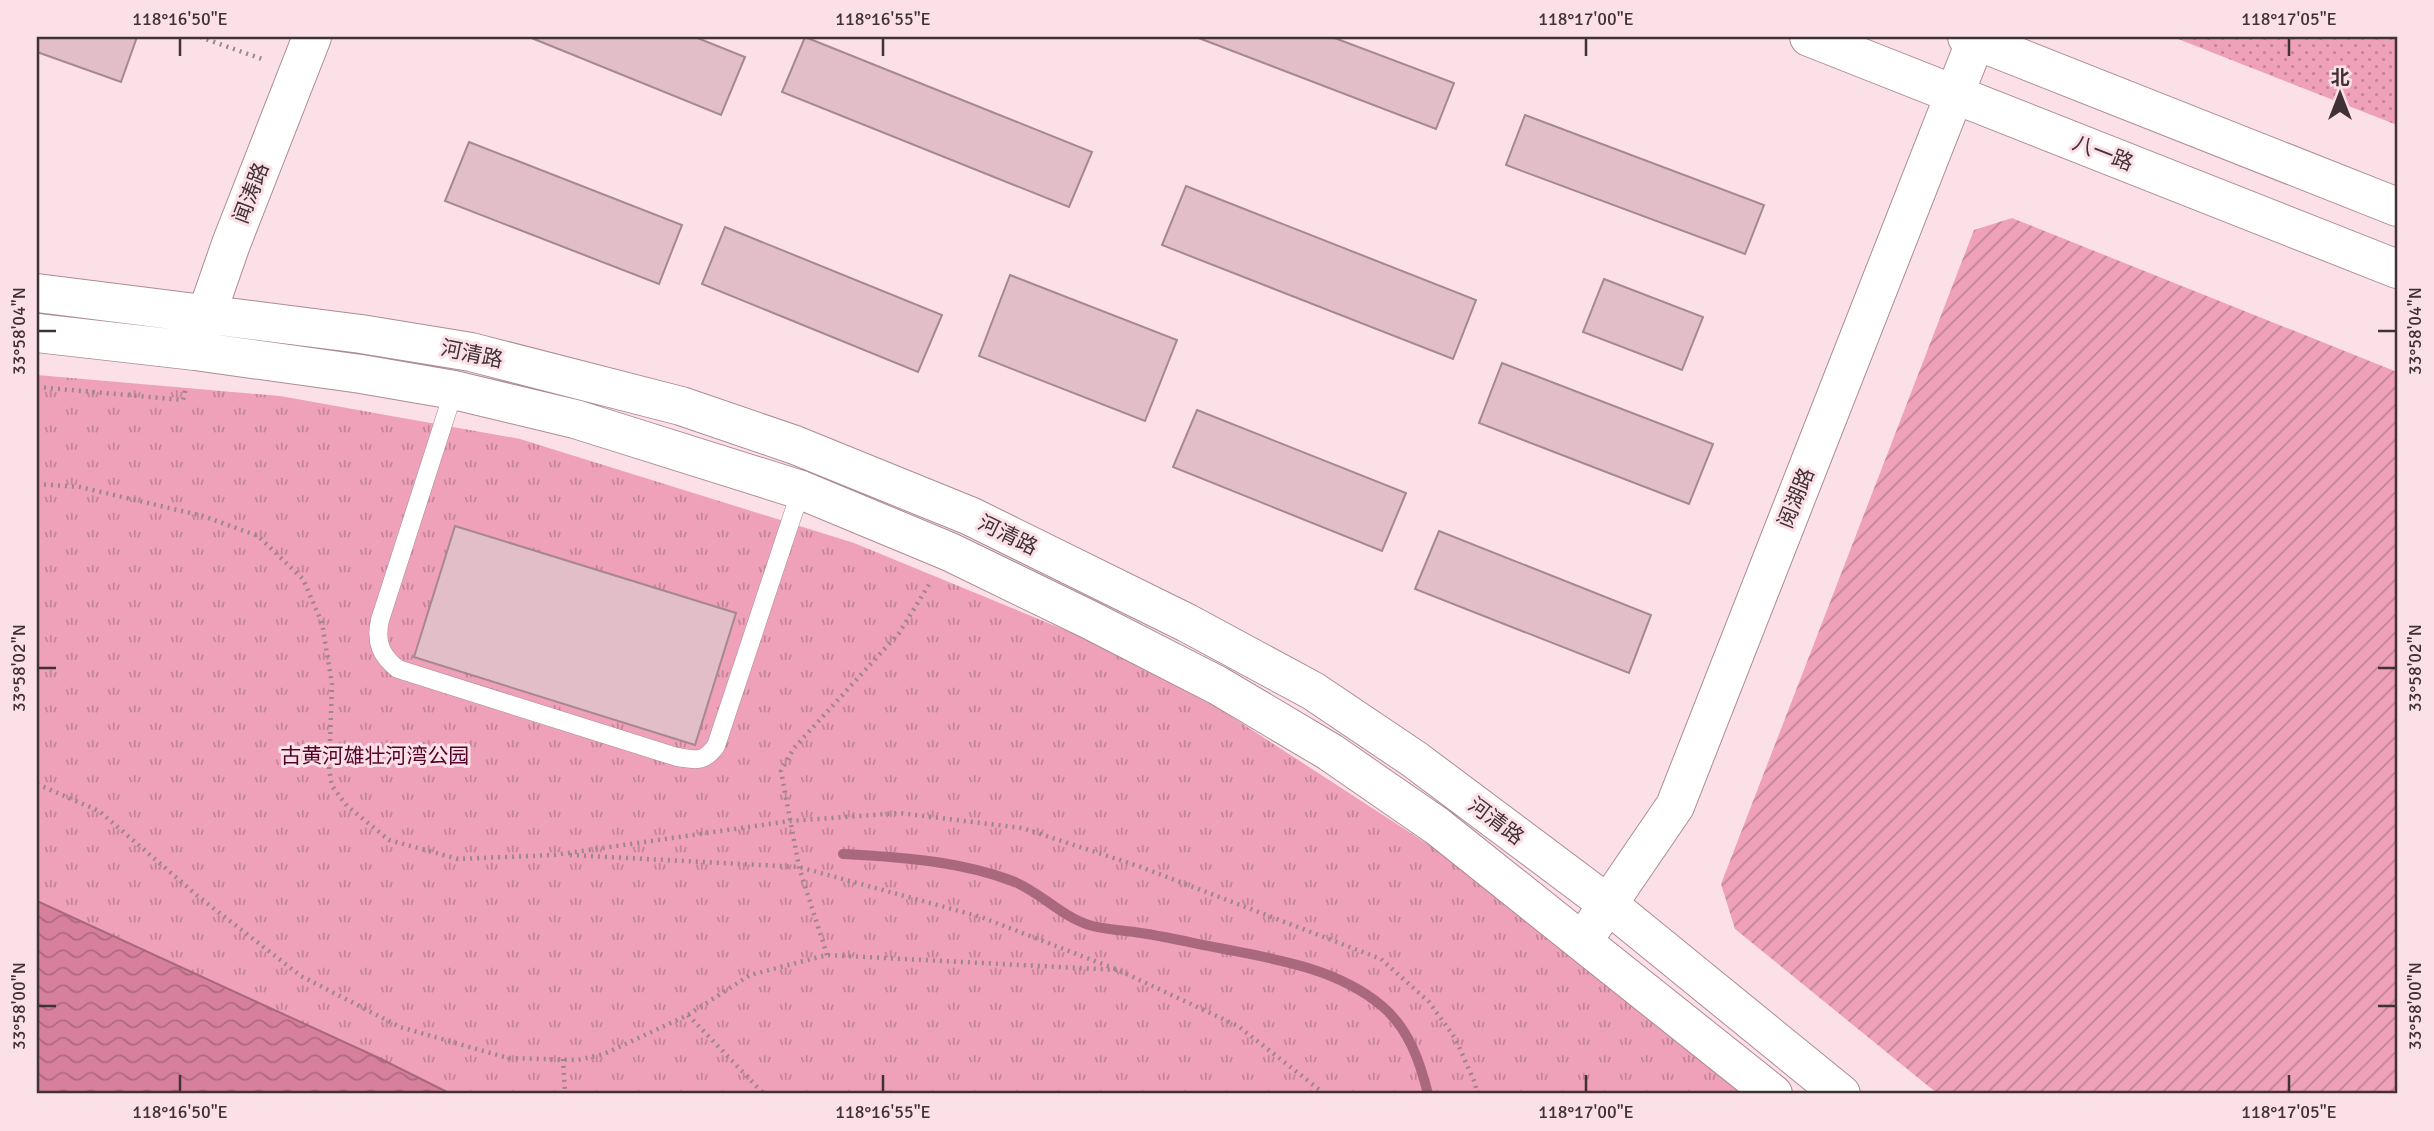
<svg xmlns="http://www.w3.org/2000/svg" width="2434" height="1131" font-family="Signika,'Noto Sans SC',sans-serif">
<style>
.grass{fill:url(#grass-dots)}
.park{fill:url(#park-tufts)}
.garden{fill:url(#garden-furrows)}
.water{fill:url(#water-waves);stroke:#a9687e;stroke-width:2}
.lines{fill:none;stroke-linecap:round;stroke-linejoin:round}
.stream{stroke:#a9687e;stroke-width:10}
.building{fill:#e1bec8;stroke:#a78790;stroke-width:2}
.service-casing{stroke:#ac8b95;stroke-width:19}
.tertiary-casing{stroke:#ac8b95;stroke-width:40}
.secondary-casing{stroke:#ac8b95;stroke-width:40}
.path{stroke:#9c878d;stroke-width:4.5;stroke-dasharray:2 5;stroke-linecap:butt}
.service{stroke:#fff;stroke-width:18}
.tertiary{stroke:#fff;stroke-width:38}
.secondary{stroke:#fff;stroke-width:38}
.ticks{fill:none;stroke:#3f3135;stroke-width:2.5}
.labels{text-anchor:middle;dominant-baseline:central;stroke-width:6;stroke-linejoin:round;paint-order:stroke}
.street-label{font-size:21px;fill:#3f3135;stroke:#fce0e8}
.park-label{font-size:21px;fill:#54042a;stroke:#fce0e8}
.neatline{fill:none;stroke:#3f3135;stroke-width:2.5}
.ticks-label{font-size:18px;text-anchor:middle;fill:#3f3135}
</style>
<defs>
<pattern id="grass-dots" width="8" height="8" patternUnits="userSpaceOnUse" patternTransform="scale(1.75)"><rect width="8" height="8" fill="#eea1b9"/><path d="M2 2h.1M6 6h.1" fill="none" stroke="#c28497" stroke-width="1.8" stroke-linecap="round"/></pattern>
<pattern id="park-tufts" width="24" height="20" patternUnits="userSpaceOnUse" patternTransform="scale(1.75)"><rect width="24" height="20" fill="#eea1b9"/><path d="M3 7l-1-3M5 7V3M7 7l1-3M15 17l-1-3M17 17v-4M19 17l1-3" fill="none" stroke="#c28497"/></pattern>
<pattern id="garden-furrows" width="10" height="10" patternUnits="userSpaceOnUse" patternTransform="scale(1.75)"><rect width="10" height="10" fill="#eea1b9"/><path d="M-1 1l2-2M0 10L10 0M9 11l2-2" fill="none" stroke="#c28497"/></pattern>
<pattern id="water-waves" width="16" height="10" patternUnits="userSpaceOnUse" patternTransform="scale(1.75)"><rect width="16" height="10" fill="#d7809d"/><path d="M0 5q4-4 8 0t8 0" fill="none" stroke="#b06981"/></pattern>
</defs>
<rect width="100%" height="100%" fill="#fce0e8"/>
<!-- grass -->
<path class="grass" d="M2173 37H2397V125Z"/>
<!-- park -->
<path class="park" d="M37 375 280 396 520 439 854 543 1155 667 1463 867 1742 1094H37Z"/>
<!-- garden -->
<path class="garden" d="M2012 218 2397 372V1094H1938L1735 929 1721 884 1974 230Z"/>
<!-- water -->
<path class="water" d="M37 901 379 1058 451 1094H37Z"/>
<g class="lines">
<!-- stream -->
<path class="stream" d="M843 854C901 857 961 861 1015 882 1041 893 1061 916 1089 925 1105 930 1124 930 1141 933 1167 937 1193 943 1219 948 1275 959 1337 968 1382 1006 1409 1029 1420 1062 1428 1094"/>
</g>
<!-- building -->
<path class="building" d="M37 37H137L121 82 37 52Z
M529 37H695L745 57 721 115Z
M805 37 1092 152 1069 207 782 92Z
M1196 37H1332L1454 83 1436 129Z
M1525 115 1764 205 1745 254 1506 165Z
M469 142 682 225 659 284 445 201Z
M1186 186 1476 300 1453 359 1162 245Z
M725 227 942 315 918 372 702 284Z
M1010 275 1177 340 1145 421 979 356Z
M1604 279 1703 317 1682 370 1583 332Z
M1502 363 1713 444 1689 504 1479 423Z
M1197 410 1406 493 1382 551 1173 467Z
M455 526 736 613 695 745 414 657Z
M1439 531 1651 615 1629 673 1415 589Z"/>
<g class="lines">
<!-- service casing -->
<g class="service-casing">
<path id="service" d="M454 390 380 620C375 642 381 656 398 669L677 757C697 760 703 763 716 746L801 490"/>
</g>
<!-- tertiary casing -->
<g class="tertiary-casing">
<path id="tertiary" d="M37 293 361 334 471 352 681 406 795 445 970 516 1187 623 1313 691 1414 759 1609 905 1841 1094
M37 333 195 351 361 374 454 390 575 419 801 490 950 552 1090 620 1217 685 1330 752 1437 826 1773 1094
M199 336 231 244 312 37
M1593 926 1675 806 1977 37"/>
</g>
<!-- secondary casing -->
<g class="secondary-casing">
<path id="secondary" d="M1809 37 2397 269
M1967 37 2397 207"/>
</g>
<!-- path -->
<path class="path" d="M200 37 265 60
M37 387 183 400 186 387
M37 484 80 487 203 516 258 536 303 579 322 623 332 684 329 769 332 786 347 806 389 840 458 859 554 855 790 821 899 813 1022 828 1141 867 1381 959 1429 1002 1455 1038 1475 1083 1477 1094
M37 784 99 811 199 897 301 976 400 1027 508 1058 578 1060 604 1054 688 1015 750 975 827 955 1118 970
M570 855 799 867 981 917 1118 970 1238 1026 1325 1094
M827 955 799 867 781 771 794 748 899 633 930 583
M688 1015 764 1094
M563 1059 565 1094"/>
<!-- service -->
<use href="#service" class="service"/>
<!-- tertiary -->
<use href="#tertiary" class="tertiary"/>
<!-- secondary -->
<use href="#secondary" class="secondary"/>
</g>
<!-- ticks -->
<path class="ticks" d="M180 38V56M883 38V56M1586 38V56M2289 38V56M38 331H56M2378 331H2396M38 668H56M2378 668H2396M38 1006H56M2378 1006H2396M180 1075V1092M883 1075V1092M1586 1075V1092M2289 1075V1092"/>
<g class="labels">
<!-- street labels -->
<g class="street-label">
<text transform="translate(2103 153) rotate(21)">八一路</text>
<text transform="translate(251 193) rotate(-69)">闻涛路</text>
<text transform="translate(472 354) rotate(12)">河清路</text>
<text transform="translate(1796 498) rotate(-68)">阅湖路</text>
<text transform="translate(1008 535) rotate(26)">河清路</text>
<text transform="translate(1496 821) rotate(37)">河清路</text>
</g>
<!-- park labels -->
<g class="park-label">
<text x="375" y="756">古黄河雄壮河湾公园</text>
</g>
</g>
<!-- border -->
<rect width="2434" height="1131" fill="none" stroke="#fce0e8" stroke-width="77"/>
<!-- north arrow -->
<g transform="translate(2340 94)" stroke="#fce0e8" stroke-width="5" paint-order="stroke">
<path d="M0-5L12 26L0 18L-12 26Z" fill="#3f3135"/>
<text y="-10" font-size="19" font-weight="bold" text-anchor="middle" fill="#3f3135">北</text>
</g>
<rect x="38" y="38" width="2358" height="1054" class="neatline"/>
<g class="ticks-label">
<text x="180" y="25">118°16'50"E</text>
<text x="883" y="25">118°16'55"E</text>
<text x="1586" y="25">118°17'00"E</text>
<text x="2289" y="25">118°17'05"E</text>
<text transform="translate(19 331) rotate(-90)" y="6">33°58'04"N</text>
<text transform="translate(2415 331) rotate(-90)" y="6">33°58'04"N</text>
<text transform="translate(19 668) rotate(-90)" y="6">33°58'02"N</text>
<text transform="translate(2415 668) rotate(-90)" y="6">33°58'02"N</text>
<text transform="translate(19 1006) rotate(-90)" y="6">33°58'00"N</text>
<text transform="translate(2415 1006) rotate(-90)" y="6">33°58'00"N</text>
<text x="180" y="1118">118°16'50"E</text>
<text x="883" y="1118">118°16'55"E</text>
<text x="1586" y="1118">118°17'00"E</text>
<text x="2289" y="1118">118°17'05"E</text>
</g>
</svg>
